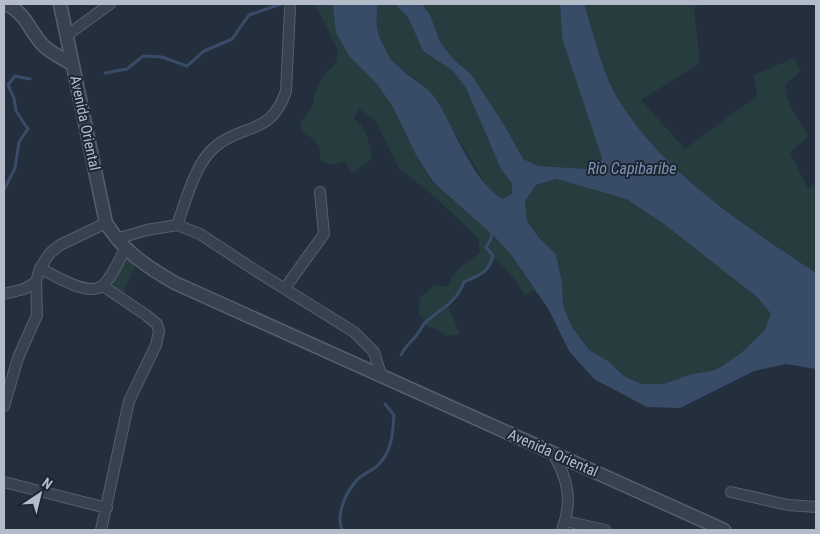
<svg xmlns="http://www.w3.org/2000/svg" width="820" height="534" font-family="'Roboto Condensed',sans-serif">
<style>
.green{fill:#263c3f}
.water{fill:#394c67;fill-rule:evenodd}
.lines{fill:none;stroke-linecap:round;stroke-linejoin:round}
.stream{stroke:#394c67;stroke-width:3}
.minor-casing{stroke:#565f6c;stroke-width:12}
.tertiary-casing{stroke:#565f6c;stroke-width:15}
.minor{stroke:#38414e;stroke-width:10}
.tertiary{stroke:#38414e;stroke-width:12}
.labels{text-anchor:middle;dominant-baseline:central;stroke-width:4;stroke-linejoin:round;paint-order:stroke}
.street-label{font-size:15px;fill:#b4bcc9;stroke:#1d2633}
.water-label{font-size:16px;font-style:italic;fill:#7c92b1;stroke:#1d2633}
</style>
<rect width="100%" height="100%" fill="#242f3e"/>
<!-- green -->
<path class="green" d="M313 4H333L350 57 377 84 393 107 416 155 433 183 494 236 512 256 535 290 525 295 512 276 493 256C488 274 478 275 464 282L460 293 448 306 460 334 447 336 437 329 424 325 423 318 418 313 420 298 435 285 448 287C452 270 468 263 480 253L478 238 435 197 399 168 375 120 359 109 354 118C367 130 370 142 372 158L352 173 345 161C335 164 329 167 320 159 322 143 315 140 302 132L300 124 313 106 314 96 323 76 336 63 338 50C332 40 319 9 313 4Z
M378 4H395L408 17 423 51 453 71 466 88 501 169 512 184 513 194 503 199 491 193 445 117 438 101 417 79 400 69 387 54 375 26Z
M422 4H560L562 38 602 158 597 167 587 169 538 166 523 159 503 123 471 74 454 60 440 42 430 15Z
M584 4H702L694 8 700 63 641 100 685 149 757 96 754 75 794 58 801 71 785 85C786 102 799 122 809 136L790 152 808 189 816 184V273C741 223 662 173 615 94 603 73 592 28 584 4Z
M557 179 626 199 664 224 757 297 771 314 765 330 741 353 716 370 688 375 664 384H641L624 376 608 361 589 350 572 327 563 305 562 283 556 254 539 238 527 221 525 201 536 185Z
M125 257 136 265 123 293 111 283Z"/>
<!-- water -->
<path class="water" d="M333 4H378C375 26 376 31 386 51 397 74 425 80 438 102 454 129 476 186 503 199L512 194V184L501 169 466 88 453 71 423 51 408 17 395 4H422L430 15 440 42 454 60 471 74 503 123 523 159 538 166 587 169 597 167 602 158 562 38 560 4H584C592 28 603 73 615 94 662 173 741 223 816 273V369L786 364 754 371 680 408 647 407 594 379 569 351 549 310 512 256 494 236 434 183 416 155 393 107 377 84 350 57 336 33ZM557 179 626 199 664 224 757 297 771 314 765 330 741 353 716 370 688 375 664 384H641L624 376 608 361 589 350 572 327 563 305 562 283 556 254 539 238 527 221 525 201 536 185Z"/>
<g class="lines">
<!-- stream -->
<path class="stream" d="M105 73 127 69 143 56 162 57 187 66 204 51 232 39 249 15 281 4
M4 190 15 168 19 142 28 129 16 111 14 98 8 85 15 76 30 79
M401 355C405 346 409 344 415 337 419 333 421 328 424 324 439 309 456 304 464 282 479 275 488 274 493 256L486 247 491 239 492 231
M342 530C336 514 345 494 356 481 362 474 372 471 378 465 392 452 393 432 394 415L385 404"/>
<!-- minor casing -->
<g class="minor-casing">
<path id="minor" d="M66 36 110 4
M177 225C187 199 194 164 216 146 244 123 271 136 286 91L290 8
M116 239 147 230 177 225 200 234 253 269 354 332 374 352 381 375
M40 268C53 275 88 297 102 286 112 278 119 260 125 249
M285 288 324 234 320 192
M4 294 24 289 36 282
M4 406 18 358 37 315 36 282 40 268 50 253 60 245 106 223
M552 452C568 478 573 501 562 530
M4 482 107 508
M731 492 788 505 816 507
M565 521 605 530
M101 530 129 401 156 345 159 331 157 324 146 315 103 286"/>
</g>
<!-- tertiary casing -->
<g class="tertiary-casing">
<path id="tertiary" d="M6 4C27 14 28 29 42 44 50 53 62 58 72 64
M60 4 106 223C123 251 147 267 175 283L724 530"/>
</g>
<!-- minor -->
<use href="#minor" class="minor"/>
<!-- tertiary -->
<use href="#tertiary" class="tertiary"/>
</g>
<g class="labels">
<!-- street labels -->
<g class="street-label">
<text transform="translate(85 123) rotate(78)">Avenida Oriental</text>
<text transform="translate(553 453) rotate(24)">Avenida Oriental</text>
</g>
<!-- water labels -->
<g class="water-label">
<text x="632" y="168">Rio Capibaribe</text>
</g>
</g>
<!-- border -->
<rect width="820" height="534" fill="none" stroke="#b4bcc9" stroke-width="10"/>
<!-- north arrow -->
<g transform="translate(40 494) rotate(35)" stroke="#1d2633" stroke-width="4" paint-order="stroke">
<path d="M0-4L9 19L0 12L-9 19Z" fill="#b4bcc9"/>
<text y="-8" font-size="14" font-weight="bold" text-anchor="middle" fill="#b4bcc9">N</text>
</g>
</svg>
